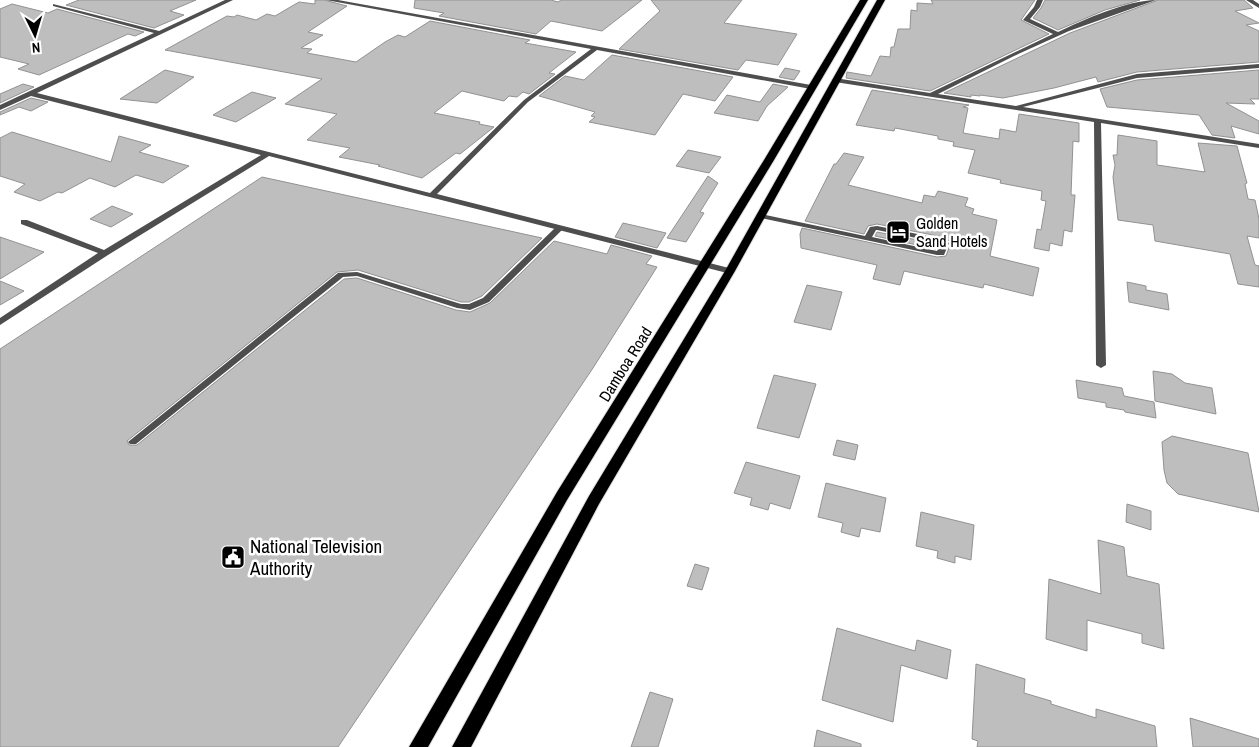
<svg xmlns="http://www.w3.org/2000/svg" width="1259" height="747" font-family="'Archivo Narrow',sans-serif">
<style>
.building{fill:#bebebe;stroke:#929292}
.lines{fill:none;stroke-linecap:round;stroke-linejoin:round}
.primary-casing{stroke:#dbdbdb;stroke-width:2}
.lane{fill:#4e4e4e;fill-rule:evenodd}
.street{fill:#4e4e4e;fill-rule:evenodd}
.primary{fill:#000;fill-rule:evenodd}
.labels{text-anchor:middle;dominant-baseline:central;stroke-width:5;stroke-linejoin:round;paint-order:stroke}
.poi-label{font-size:16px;fill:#000;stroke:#fff;text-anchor:start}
.street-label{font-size:16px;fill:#000;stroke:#fff}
.near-poi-label{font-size:19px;fill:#000;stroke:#fff;text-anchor:start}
</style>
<rect width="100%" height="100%" fill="#fff"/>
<!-- building -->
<path class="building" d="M79 0H196L170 11 184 15 154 28 66 5Z
M315 0H324L347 6 308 32 323 35 301 48 312 49 307 53 356 62 385 42 398 35 405 37 430 21 530 40 525 43 576 52 549 73 555 74 529 94 523 92 517 97 509 96 504 101 462 91 434 113 480 122 479 124 494 127 460 154 456 153 422 178 378 166 380 165 339 157 350 148 307 140 337 114 285 104 322 79 165 50 227 16 234 17 237 15 256 20 267 14 275 16 299 2 315 4Z
M415 0H551L558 2 561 0H642L602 31 551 21 536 34 439 16 444 13 414 8Z
M651 0H742L724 23 797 34 778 65 746 60 738 70 619 49 660 11Z
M931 0H1035L1021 20 1049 34 930 91 846 78 847 72 871 76 880 56 890 57 891 47H894L898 29H910L911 10 917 11V3L933 4Z
M1045 0H1140L1105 10 1058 30 1033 18 1041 8Z
M1158 0H1244L1253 8 1235 11 1259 23 1246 25 1259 31V62L1137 72 1098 82 1096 77 1054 88 1003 98 980 95V96L971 95V97L944 93 1070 33Z
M12 4 48 13 57 9 144 32 135 36 128 34 39 75 18 69 29 64 0 57V9Z
M612 55 733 77 715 101 683 94 655 135 589 122 595 117 591 116 595 112 539 96 565 76 584 80Z
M785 68 800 71 794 80 779 77Z
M165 70 194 77 157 103 120 99Z
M1259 70V99H1250L1255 104 1226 103 1259 121V134L1231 126 1235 138 1212 135 1199 115 1107 107 1100 89 1137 80Z
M23 84 34 87 0 103V94Z
M773 84 788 87 767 106 758 121 714 113 727 95 760 102Z
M872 90 969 105 963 107 968 108 963 133 999 139 1000 129 1016 132 1019 114 1079 123V142L1073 141 1071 195H1075L1072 232 1064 230 1062 246 1050 243 1049 251 1034 248 1037 229 1041 230 1046 201 1041 200 1042 191 1000 183 1001 180 968 173 975 150 953 146 954 142 938 139V136L895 128 894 131 856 125Z
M252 92 276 98 236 122 213 115Z
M31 98 48 102 31 111 19 107 0 115V112Z
M12 132 111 162 119 136 151 145 139 152 189 166 163 183 136 175 115 187 90 178 62 193 58 192 40 201 14 192 25 184 0 176V138Z
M1118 135 1157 141V165L1205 172 1198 143 1237 146 1247 183 1245 184 1248 199 1255 200 1259 219V238L1247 236 1255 265 1259 266V287L1238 284 1230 254 1155 241 1153 225 1118 220 1113 177 1115 165 1113 155H1117Z
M688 150 721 157 709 173 676 166Z
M844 153 864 157 848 185 922 203 924 195 935 197 938 191 968 198 965 206 974 209 972 214 997 220 990 256 1039 268 1033 296 984 284 983 288 904 271 900 285 873 279 877 265 801 248 800 234 802 228 937 257 946 256 951 242 943 237 877 224 868 226 864 234 805 221 834 164H836Z
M708 176 718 183 700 212 704 213 686 242 667 238Z
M262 177 542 238 482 296 469 302H461L358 270 337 272 127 441 129 445H137L344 279 357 278 456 310 470 312 490 303 554 241 607 254 611 245 652 256 646 264 657 267 593 368 338 747H0V349Z
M112 206 133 214 111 227 90 219Z
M623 223 636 226 666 233 657 248 615 237Z
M877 232 938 244 936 249 875 236Z
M0 237 44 252 0 279Z
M0 281 24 291 0 305Z
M1127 282 1146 286V290L1167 294 1169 310 1129 302Z
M807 285 842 292 831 330 794 322Z
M1153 371 1172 374 1185 383 1212 388 1216 414 1155 401Z
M774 375 816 384 799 438 757 428Z
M1076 380 1122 388 1124 396 1154 402 1156 418 1125 412 1124 410 1106 407V403L1078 398Z
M1172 436 1248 453 1259 512 1178 494 1167 483 1164 470 1162 442Z
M837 440 858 445 855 460 833 455Z
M746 462 800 476 790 509 770 503 768 510 750 505 752 498 734 493Z
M826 483 886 498 880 532 861 528 859 537 841 532 843 523 818 517Z
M1127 504 1151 511V530L1126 522Z
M921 512 974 525 971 560 955 556V563L937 558 938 551 916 546Z
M1098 540 1124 547 1127 576 1159 584 1164 649 1142 643V634L1087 620V651L1046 639 1049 579 1101 594Z
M695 564 709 568 702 590 687 586Z
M837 628 915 651 917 640 951 650 947 679 901 665 893 722 822 700Z
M976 664 1025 679 1024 693 1051 701V704L1096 718V709L1155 726 1157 747H977L978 741 972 739Z
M650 692 673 699 658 747H631Z
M1190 718 1259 739V747H1193Z
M817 730 861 744V747H814Z"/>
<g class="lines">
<!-- primary casing -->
<g class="primary-casing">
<path id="primary" d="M860 0H868L774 160 567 500 428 747H409L557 492 764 160Z
M877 0H885L735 271 599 504 471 747H452L589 496 725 271Z"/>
</g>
<!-- lane -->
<path class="lane" d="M758 214H761L865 236 870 227 877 226 943 239 949 243 944 255H937L761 218H758ZM876 230H877L941 243 937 251 872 237Z
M557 226H560L564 228 489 302 470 310 457 308 357 276 343 277 136 444H130L128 442 338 273 357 272 461 304H469L483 298Z"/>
<!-- street -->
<path class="street" d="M225 0H233L37 93 430 193 524 100 591 49 326 0H338L811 85 814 87 811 89 597 50 528 102 437 194 733 269 734 271 733 273H727L269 156 108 255 0 325V318L98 253 21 224V220H27L104 250 261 155 31 96 0 110V105L154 33 53 6V4L159 31Z
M1037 0H1043L1040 7 1030 19 1058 32C1083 20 1128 0 1156 0L1069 31 1014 56 938 94 1016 106 1137 74 1259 64V68L1137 78 1023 107 1259 144V148L1101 123 1106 365 1101 368 1096 365 1094 122 835 82 832 80 835 78 930 93 1053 34 1023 20 1034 7Z
M1246 0H1253L1259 4V8Z"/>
<!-- primary -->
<use href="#primary" class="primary"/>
</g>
<!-- icons -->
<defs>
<g id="hotel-square" transform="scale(1.25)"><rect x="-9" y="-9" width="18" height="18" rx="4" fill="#000" stroke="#fff"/><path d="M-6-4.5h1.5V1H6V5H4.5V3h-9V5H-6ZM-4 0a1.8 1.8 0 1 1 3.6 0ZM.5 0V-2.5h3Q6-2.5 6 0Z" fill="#fff"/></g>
<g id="civic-square" transform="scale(1.25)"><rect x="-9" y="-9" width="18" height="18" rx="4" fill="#000" stroke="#fff"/><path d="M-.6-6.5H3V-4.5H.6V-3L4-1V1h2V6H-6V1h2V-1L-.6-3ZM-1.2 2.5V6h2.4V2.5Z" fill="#fff"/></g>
</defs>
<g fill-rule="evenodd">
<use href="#hotel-square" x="898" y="232"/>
<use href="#civic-square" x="233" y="557"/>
</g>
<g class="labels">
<!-- poi labels -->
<g class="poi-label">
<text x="916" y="223">Golden<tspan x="916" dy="18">Sand Hotels</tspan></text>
</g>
<!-- street labels -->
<g class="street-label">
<text transform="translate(625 364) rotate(-58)">Damboa Road</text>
</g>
<!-- near-poi labels -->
<g class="near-poi-label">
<text x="250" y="546">National Television<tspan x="250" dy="22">Authority</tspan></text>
</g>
</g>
<!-- north arrow -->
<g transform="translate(35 35) rotate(175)" stroke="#ffffff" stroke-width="4" paint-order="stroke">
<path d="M0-4L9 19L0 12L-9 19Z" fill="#000000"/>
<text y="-8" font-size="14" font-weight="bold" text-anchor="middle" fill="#000000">N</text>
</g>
</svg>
